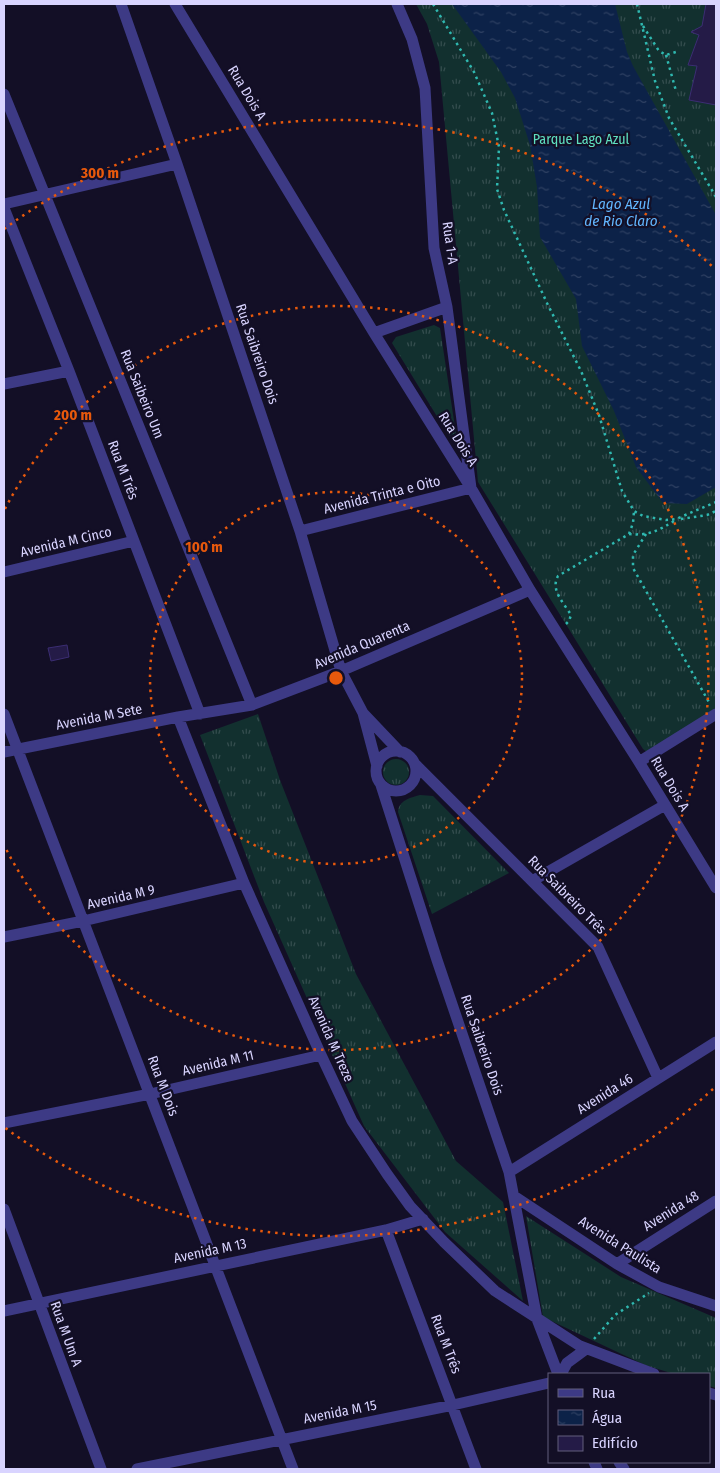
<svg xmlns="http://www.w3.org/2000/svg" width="720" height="1473" font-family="'Fira Sans Condensed',sans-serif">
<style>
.grass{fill:url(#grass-tufts)}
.water{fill:url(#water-ripples)}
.building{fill:#241b47;stroke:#3b2d73}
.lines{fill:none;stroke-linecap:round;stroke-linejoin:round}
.path{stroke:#2fb8b0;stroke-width:2.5;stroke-dasharray:2.5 4;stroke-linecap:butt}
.street{stroke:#3d3a85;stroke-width:11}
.ring{fill:none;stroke:#e8590c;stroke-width:2.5;stroke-dasharray:2.5 5}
.labels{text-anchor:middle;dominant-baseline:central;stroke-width:4.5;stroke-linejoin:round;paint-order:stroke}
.street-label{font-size:14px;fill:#d9d4ff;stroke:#130f26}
.park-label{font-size:14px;fill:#5fe0c0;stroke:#130f26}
.water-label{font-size:15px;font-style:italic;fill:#62b6ff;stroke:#130f26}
.centre{fill:#e8590c;stroke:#130f26;stroke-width:2.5}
.ring-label{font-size:15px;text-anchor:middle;font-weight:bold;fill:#e8590c;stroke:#130f26;stroke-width:4.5;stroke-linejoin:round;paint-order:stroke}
</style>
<defs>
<pattern id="grass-tufts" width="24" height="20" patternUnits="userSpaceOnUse" patternTransform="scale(1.25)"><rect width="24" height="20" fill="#12302f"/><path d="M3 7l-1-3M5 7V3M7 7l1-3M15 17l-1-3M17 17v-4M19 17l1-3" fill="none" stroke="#344d4e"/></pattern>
<pattern id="water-ripples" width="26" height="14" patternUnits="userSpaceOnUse" patternTransform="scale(1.25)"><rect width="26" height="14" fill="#0c2248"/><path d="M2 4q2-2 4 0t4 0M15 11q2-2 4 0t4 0" fill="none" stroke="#2f4163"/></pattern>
</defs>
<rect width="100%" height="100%" fill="#130f26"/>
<!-- grass -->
<path class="grass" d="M416 4H716V708L647 752 643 749 478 482 439 62 427 24Z
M434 325 440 328 456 434 449 436 392 343 396 337Z
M258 714 280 780 356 974 456 1161 503 1202 523 1301 445 1232 364 1126 264 902 200 735Z
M383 772a13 13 0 1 1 26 0a13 13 0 1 1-26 0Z
M420 795 433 796 509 873 432 914 398 812C399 800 410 798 420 795Z
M526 1216 621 1277 716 1318V1388L709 1386V1374H674L645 1365 543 1317Z"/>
<!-- water -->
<path class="water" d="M452 4H615L627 52 633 66 716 215V487L687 504 663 503 636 467 614 411 582 346 576 299 540 237 537 187 530 145 515 98 501 72Z"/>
<!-- building -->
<path class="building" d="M706 4H716V105L689 100 697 66 688 65 699 35 691 32 702 26Z
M67 645 69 657 51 661 48 648Z"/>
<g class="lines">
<!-- path -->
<path class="path" d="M433 4 474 72 492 113 499 147 497 189 504 210 547 303 581 371 599 415 622 491 634 511 643 516 666 520 676 519 716 502
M637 4 655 81 669 118 716 197
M643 26 659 51 666 55 679 51
M666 55 676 91
M681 519 707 515 716 511
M629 534C650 536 659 530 676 520
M646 534 633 555V568L710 704
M566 624 569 621 571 615C564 603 550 590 558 576L629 534 633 523 634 511
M594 1339 615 1315 649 1293"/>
<!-- street -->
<path class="street" d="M121 4 177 164 300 531 341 671 363 713 377 766
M175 4 374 333 471 488 530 590 639 762 716 888
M4 94 252 705
M4 204 177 164
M4 208 69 371 200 714
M374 333 447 307
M4 384 69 371
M300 531 471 488 447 307 434 248 425 88 412 39 397 4
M4 572 134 541
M363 713 400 752
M4 714 293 1469
M178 717 244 883 321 1055 352 1121 387 1174 410 1206 444 1242 495 1291 580 1346 654 1374
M376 771a20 20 0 1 1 40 0a20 20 0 1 1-40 0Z
M4 752 178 717 252 705 341 671 530 590
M639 762 716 714
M415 764 598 947 658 1078
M381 785 437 960 509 1172 537 1319 558 1374
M532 881 665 805
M4 937 83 921 244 883
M4 1123 150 1094 321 1055
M509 1172 716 1042
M514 1196 617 1264 659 1287 716 1306
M4 1209 101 1469
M386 1230 476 1469
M617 1264 716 1201
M4 1311 386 1230 423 1219
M561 1374 567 1363 586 1349
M709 1393 716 1395
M594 1462 597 1469
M619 1462 624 1469
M137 1469 453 1405 549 1383"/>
</g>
<!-- distance rings -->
<g class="ring">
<circle cx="336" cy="678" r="186"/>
<path d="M5 509A372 372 0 1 1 5 847"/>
<path d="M713 1089A558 558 0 0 1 4 1127M4 229A558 558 0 0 1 713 267"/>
</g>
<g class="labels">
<!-- street labels -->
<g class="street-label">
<text transform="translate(247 93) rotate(59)">Rua Dois A</text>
<text transform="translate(450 243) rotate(82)">Rua 1-A</text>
<text transform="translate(257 354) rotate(71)">Rua Saibreiro Dois</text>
<text transform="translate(142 394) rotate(68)">Rua Saibeiro Um</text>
<text transform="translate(458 439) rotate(58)">Rua Dois A</text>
<text transform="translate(123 470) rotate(69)">Rua M Três</text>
<text transform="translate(382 495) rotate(-14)">Avenida Trinta e Oito</text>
<text transform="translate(66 542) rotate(-13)">Avenida M Cinco</text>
<text transform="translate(362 645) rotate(-23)">Avenida Quarenta</text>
<text transform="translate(99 717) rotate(-11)">Avenida M Sete</text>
<text transform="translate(670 784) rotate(59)">Rua Dois A</text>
<text transform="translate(567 895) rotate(45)">Rua Saibreiro Três</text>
<text transform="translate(121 897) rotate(-13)">Avenida M 9</text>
<text transform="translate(331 1039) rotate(66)">Avenida M Treze</text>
<text transform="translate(482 1045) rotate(71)">Rua Saibreiro Dois</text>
<text transform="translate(218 1063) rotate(-13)">Avenida M 11</text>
<text transform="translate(163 1086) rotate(69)">Rua M Dois</text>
<text transform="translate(605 1094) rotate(-32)">Avenida 46</text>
<text transform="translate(671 1211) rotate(-32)">Avenida 48</text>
<text transform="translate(620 1245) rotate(32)">Avenida Paulista</text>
<text transform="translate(210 1251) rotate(-12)">Avenida M 13</text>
<text transform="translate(66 1334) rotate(70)">Rua M Um A</text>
<text transform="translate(446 1344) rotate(69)">Rua M Três</text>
<text transform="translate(340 1412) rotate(-11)">Avenida M 15</text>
</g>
<!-- park labels -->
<g class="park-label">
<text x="581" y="139">Parque Lago Azul</text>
</g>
<!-- water labels -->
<g class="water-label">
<text x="621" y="204">Lago Azul<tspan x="621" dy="17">de Rio Claro</tspan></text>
</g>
</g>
<circle cx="336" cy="678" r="8" class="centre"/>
<g class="ring-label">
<text x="100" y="178">300 m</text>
<text x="73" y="420">200 m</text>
<text x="204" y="552">100 m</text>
</g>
<!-- border -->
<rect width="720" height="1473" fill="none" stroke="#d9d4ff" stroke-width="10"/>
<!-- legend -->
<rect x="548" y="1373" width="162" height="90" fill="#130f26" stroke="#625e7d"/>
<rect x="558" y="1389" width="25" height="8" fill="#3d3a85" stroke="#625e7d"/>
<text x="592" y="1398" font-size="15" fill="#d9d4ff">Rua</text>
<rect x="558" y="1410" width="25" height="15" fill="url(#water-ripples)" stroke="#625e7d"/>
<text x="592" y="1423" font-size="15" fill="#d9d4ff">Água</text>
<rect x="558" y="1436" width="25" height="15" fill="#241b47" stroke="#625e7d"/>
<text x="592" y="1448" font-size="15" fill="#d9d4ff">Edifício</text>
</svg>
